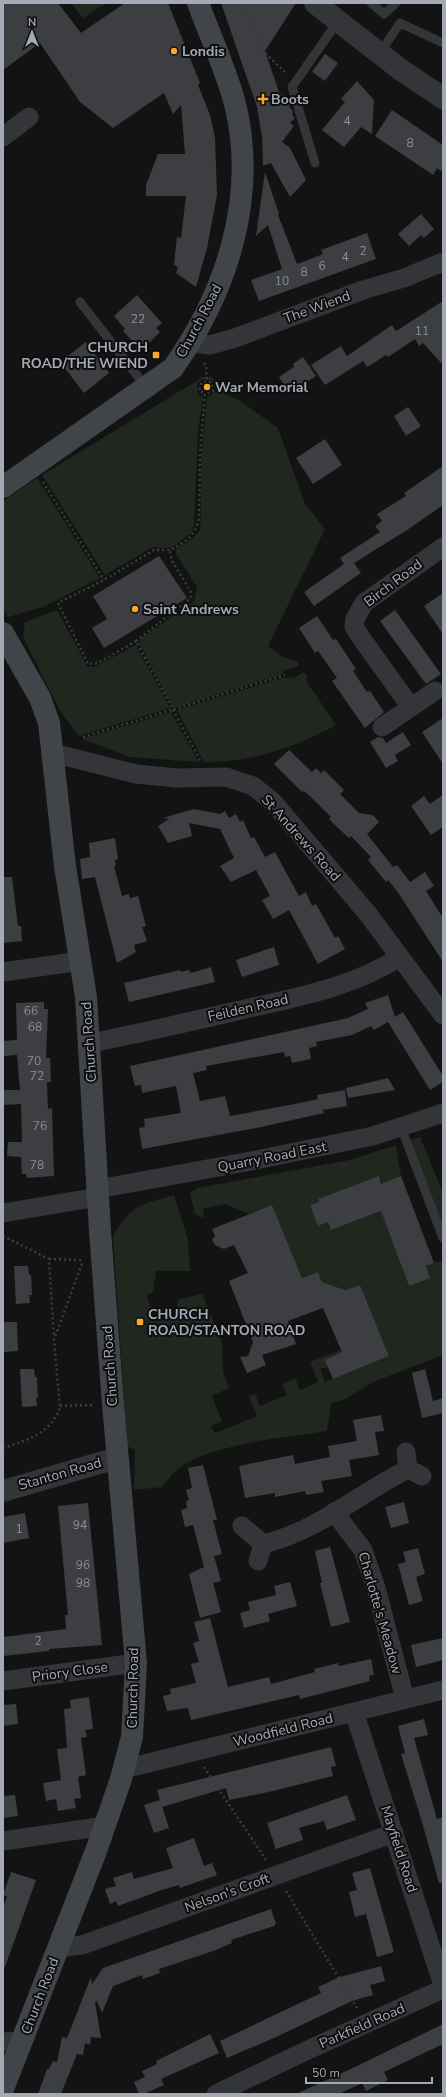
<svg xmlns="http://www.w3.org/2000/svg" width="446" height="2097" font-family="'Nunito Sans',sans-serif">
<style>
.green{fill:#1f271f}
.building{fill:#3d3e41}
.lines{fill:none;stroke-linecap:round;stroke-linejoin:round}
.path{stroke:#393c40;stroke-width:2.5;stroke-dasharray:2 3;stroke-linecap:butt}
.service{stroke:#343539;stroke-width:9}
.minor{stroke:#343539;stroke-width:19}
.tertiary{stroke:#343539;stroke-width:22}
.secondary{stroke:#414449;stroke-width:22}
.poi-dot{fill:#f7a828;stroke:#0e0e0f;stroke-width:1.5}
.labels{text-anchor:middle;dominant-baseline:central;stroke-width:4;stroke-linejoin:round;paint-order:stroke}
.number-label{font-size:12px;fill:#8a8f98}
.poi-label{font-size:14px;font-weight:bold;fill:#a4aab5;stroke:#0e0e0f;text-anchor:start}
.street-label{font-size:14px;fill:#a4aab5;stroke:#0e0e0f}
</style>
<rect width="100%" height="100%" fill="#131314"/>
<!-- green -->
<path class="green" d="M70 3H106L83 18Z
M201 377H211L218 382 226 395 239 400 278 428 305 504 325 529 268 646 283 657 298 662 299 666 285 670 280 675 173 708 139 643 140 639 194 601 197 587 176 554V549L192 539 200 530 201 516V462L206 406 207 398 216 391 213 381 202 379 197 385 198 395 203 397 198 431 194 523 192 532 174 546 167 548 153 547 105 575 42 475 198 380Z
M37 478 100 578 43 607 8 617 3 608V501Z
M57 610 87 666 94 667 136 645 170 708 79 736 60 711 23 637 25 622Z
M303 672 307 674V682L336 725C296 747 251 763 204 762L177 710 282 678C290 678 298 678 303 672Z
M171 712 199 762 130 757 82 739Z
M420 1137 443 1193V1227L409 1140Z
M396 1145 401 1176 387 1197 379 1177 318 1199V1226L328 1222 331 1230 384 1210V1219L409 1286C418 1275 427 1260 443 1262V1355L373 1382 346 1399 331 1403 327 1431C288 1437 209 1444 178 1469 172 1473 167 1481 162 1487L134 1490 135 1450 127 1446 113 1237C130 1204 141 1205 174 1195L188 1240 190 1271H156L153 1292 147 1295 154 1321 179 1316 177 1300 202 1294 222 1342 223 1372 229 1388 212 1396 222 1421 211 1426 215 1433 257 1416 249 1396 255 1394 260 1406 287 1395 282 1384 295 1378 300 1390 318 1382 310 1362 341 1350 342 1352 328 1367 320 1369 325 1382 389 1356 360 1285 345 1290 322 1282 318 1272 302 1278 272 1205 248 1214 226 1204 203 1209 204 1218 195 1214 190 1193 197 1188 350 1160Z"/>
<!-- building -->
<path class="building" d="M3 3H58L81 33 125 3H168L200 83 198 85 210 115 215 138 217 195 207 248 196 287 176 273 178 267 174 265 177 237 181 238 186 196H146V185L158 154H185L181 105 173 114 164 93 113 128 80 102 40 43 3 70Z
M221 3H296L265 51 277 86 279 92 290 100 288 102 291 104 289 107 293 111 292 115 295 118 290 123 294 126 282 142 290 148 306 180 290 197 271 163 263 166 262 137 257 107Z
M325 54 338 63 325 81 312 72Z
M357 81 374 100 372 134 361 127 344 147 322 130 345 102 341 99Z
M392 110 443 145V172L437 168 433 175 375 136Z
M265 172 279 214 278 215 297 264 323 254 321 250 367 233 376 259 259 301 251 280 282 269 268 225 256 236Z
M421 214 434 229 424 238 421 235 409 246 398 234Z
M137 295 162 323 156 328 160 332 141 351 123 331 125 329 114 316Z
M443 301V365L423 343 419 346 415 339 388 357 386 355 367 367 363 361 325 385 311 365 341 346 347 356 392 325 396 331Z
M86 342 109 373 84 393 60 362Z
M303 357 316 376 289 393 279 377 294 367 293 364Z
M408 407 421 426 406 436 394 416Z
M325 439 342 465 313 484 296 458Z
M443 466V505L407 530 354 563 361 573 314 606 304 592 344 564 340 558 380 532 375 526 382 521 377 514 406 496 404 493Z
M159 556 187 598 104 648 92 628 107 619 93 596Z
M443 593V634L424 606Z
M395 610 441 674 426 684 380 621Z
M317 616 333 640 336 639 356 669 353 671 367 692 370 691 384 712 365 728 332 681 337 678 318 651 315 653 299 628Z
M443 718V764L422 732Z
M403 732 411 745 395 755 398 761 386 768 370 742 378 737 383 738 386 743Z
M289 750 312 772 316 768 321 773 324 770 344 790 340 794 359 813 373 815 379 822 367 834 393 867 397 865 410 882 425 872 434 886 426 891 443 918V962L397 891 388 880 386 882 368 860 371 857 351 836 349 838 338 828 329 819 331 817 311 797 304 791 302 792 274 764Z
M443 795V827L431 835 411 806 424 796 430 804Z
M194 809 220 814 225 811 229 818 236 814 240 822 243 820 251 838 254 837 265 857 275 852 299 896 306 892 312 906 316 904 335 938 338 936 345 949 318 964 289 910 273 919 262 900 270 896 256 870 231 882 220 866 234 858 220 829 189 823 192 836 168 843 158 826 169 819 163 818Z
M115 838 118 859 115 860 116 866H114L122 896 129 894 130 898 138 896 146 926 142 927 147 941 134 945 136 952 117 963 95 877 82 879 80 859 90 857 89 843Z
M3 877H12L18 926H21L22 941 3 943Z
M274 947 279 965 242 977 236 960Z
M211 967 215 982 129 1002 124 983 180 970 181 972 189 970 191 973Z
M388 995 395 1017 403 1012 443 1076V1082L430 1090 388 1022 374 1030 371 1026 352 1035 316 1042 317 1046 309 1048 311 1059 292 1063 290 1056 285 1057 284 1052 206 1066 207 1070 193 1073 200 1101 225 1096 230 1116 300 1103 318 1099 317 1095 345 1090 347 1106 323 1110 324 1113 261 1127 142 1149 139 1128 145 1127 144 1119 181 1113 176 1086 142 1093 141 1085 135 1086 130 1066 348 1018 368 1009 365 1003Z
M44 1002V1009H48L46 1058H50L51 1082H47L48 1109 52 1108 54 1176 27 1178 26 1174H22L21 1157 7 1156 8 1142H22L21 1104 3 1105V1090H20L17 1055 3 1056V1041L17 1040 16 1003Z
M388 1078 395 1090 348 1098 346 1088Z
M379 1176 381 1184 401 1176 434 1263 426 1266 430 1278 409 1286 381 1211 331 1230 328 1222 318 1226 310 1205 319 1202 318 1199Z
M272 1205 302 1278 318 1272 322 1282 345 1290 360 1285 389 1356 333 1379 325 1360 342 1352 323 1308 288 1321 296 1344 262 1355 266 1365 247 1373 240 1357 248 1356 253 1342 229 1281 248 1273 234 1245 224 1249 215 1245 212 1240 215 1236 212 1229Z
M14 1266H28L29 1275H31L32 1295H29L30 1303 16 1304Z
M3 1322H17L18 1351 3 1352Z
M20 1369H34L35 1377H37L38 1398H36L37 1406 22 1407Z
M425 1369 433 1401 443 1398V1413L422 1418 412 1373Z
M381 1415 384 1431 375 1432 379 1455 349 1460 352 1476 321 1481 324 1492 306 1495 305 1491 275 1497V1493L245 1498 239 1466 293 1455 295 1464 330 1457 328 1446 357 1441 353 1420Z
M203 1465 217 1520H213L222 1554 214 1556 221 1581 213 1583 221 1612 200 1618 189 1574 204 1567 193 1525 185 1527 181 1510 187 1508 186 1501 189 1500 186 1490 192 1488 188 1468Z
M404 1502 409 1523 391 1528 385 1507Z
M88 1503 102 1645 49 1649V1651L3 1656V1637L66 1629 65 1615H68L58 1506Z
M25 1513 29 1538 3 1543V1517Z
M330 1547 350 1622 331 1627 320 1583H322L315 1551Z
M418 1548 425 1574 416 1577 423 1601 409 1605 398 1564 406 1562 403 1552Z
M290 1582 297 1606 268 1614 270 1621 244 1628 240 1613 250 1610 248 1602 276 1595 274 1586Z
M210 1618 228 1687 269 1677 271 1684 315 1672 314 1669 338 1663 339 1666 371 1659 374 1675 369 1676 370 1681 300 1699 299 1695 191 1720 188 1708 167 1711 163 1696 171 1694 170 1689 196 1683 191 1664 199 1662 193 1643 199 1641 194 1622Z
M443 1638V1660L416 1667 411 1645Z
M89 1697 93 1729 85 1730 87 1737 81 1738 86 1775 78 1777 81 1798 74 1799 76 1808 58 1811 56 1799 46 1801 43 1783 61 1780 57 1749 67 1748 64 1709 71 1708 70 1700Z
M16 1704 18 1724 3 1726V1705Z
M424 1719 428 1735 414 1738 437 1819 443 1817V1883H439L422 1822 401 1754 405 1753 398 1726Z
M331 1747 336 1766 331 1767 333 1776 273 1791 229 1800 226 1788 162 1807 157 1790Z
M15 1795 18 1816 3 1818V1796Z
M347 1795 356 1820 327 1830 324 1821 299 1828 303 1840 276 1849 267 1823Z
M160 1800 169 1828 154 1833 144 1805Z
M194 1838 204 1866 212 1863 217 1875 180 1888 179 1885 162 1890 118 1906 116 1901 110 1904 105 1889 116 1886 113 1878 132 1872 134 1879 173 1868 166 1848Z
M370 1868 394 1952 377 1957 366 1914 355 1917 349 1892 357 1890 352 1873Z
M11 1872 36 1880 5 1967 3 1966V1907L7 1897 3 1895Z
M271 1909 276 1924 274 1926 231 1940 232 1943 216 1950 159 1969 160 1973 143 1979 142 1975 113 1986 102 2013 97 2001 95 2002 101 2038 91 2037 90 2045 85 2043 83 2055 77 2054 61 2094H38L47 2069H49L53 2061 57 2062 62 2037 67 2038 91 1977 92 1984 103 1968Z
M381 1966 385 1981 370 1985 373 1995 352 2001 276 2037 227 2058 220 2041 321 1993 318 1987 340 1977Z
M443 2024V2044L384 2072 388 2080 366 2091 362 2083 339 2094H296L355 2067Z
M210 2034 219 2053 161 2079 164 2085 144 2094H139L134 2082 145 2077 142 2071 157 2064 156 2061Z"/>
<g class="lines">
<!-- path -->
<path class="path" d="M244 3 264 52 286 73
M204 363 206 365 207 381
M43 482 104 580
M136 641 191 598V592L172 561 170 550
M83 737 285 675
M200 760 136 641 98 663 88 664 58 603 104 580 154 550H170L181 544 190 537 196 528 199 518 200 454 205 394 213 391 211 382H202L199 390 205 394
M3 1236 49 1259 54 1337
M49 1259 83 1260
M60 1406 95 1405
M3 1448C26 1441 51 1433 60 1408L54 1340 82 1263
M204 1767 266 1860
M286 1891 357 2008"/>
<!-- service -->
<path class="service" d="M371 3 384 14 396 3
M380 53 400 23 443 43
M315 163 292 87 338 21
M80 302 146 387
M401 1127 443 1238"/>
<!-- minor -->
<path class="minor" d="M3 137 29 117
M191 343 210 345 235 338 363 290 404 278 443 262
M410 706 362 639 354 627 355 619 364 603 443 547
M382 727 435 691
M53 753 136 774 177 778 226 777 253 786 273 802 368 914 443 1015
M3 972 81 961
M90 1043C142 1033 193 1021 245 1009 298 997 353 987 400 957
M98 1189 256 1160 373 1136 443 1113
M3 1213 98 1197
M406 1452 408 1469 422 1476
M334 1512 363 1550 376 1588 405 1699
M242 1526 263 1544 258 1561
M263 1544C316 1532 360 1493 408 1469
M3 1681 136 1663
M354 1712 443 1985
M124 1769 443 1690
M3 1841 105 1826
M58 1948 82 1945 394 1833
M3 2042 22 2041
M216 2094 312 2048 443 1989"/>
<!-- tertiary -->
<path class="tertiary" d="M315 3 401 70 443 98
M3 1491 117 1458"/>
<!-- secondary -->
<path class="secondary" d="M3 487 173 368C226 293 257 200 236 108 228 74 210 36 198 3
M3 633 40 698 49 723 65 866 86 997 100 1231 113 1404 136 1663 132 1737 121 1779 96 1851 3 2089"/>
</g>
<!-- markers -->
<g class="poi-dot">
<circle cx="174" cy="51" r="4"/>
<path d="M261 93h4v4h4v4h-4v4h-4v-4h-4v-4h4z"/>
<rect x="152" y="351" width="8" height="8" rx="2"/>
<circle cx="207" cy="387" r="4"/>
<circle cx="135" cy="609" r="4"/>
<rect x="136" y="1318" width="8" height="8" rx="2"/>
</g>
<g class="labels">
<!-- number labels -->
<g class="number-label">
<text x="347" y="121">4</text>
<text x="410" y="143">8</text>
<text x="363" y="251">2</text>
<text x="345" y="257">4</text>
<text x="322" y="266">6</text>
<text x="304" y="272">8</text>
<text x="282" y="281">10</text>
<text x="138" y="319">22</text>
<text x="422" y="331">11</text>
<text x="31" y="1011">66</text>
<text x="35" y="1027">68</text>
<text x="34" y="1061">70</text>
<text x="37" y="1076">72</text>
<text x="40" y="1126">76</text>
<text x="37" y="1165">78</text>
<text x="80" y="1525">94</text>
<text x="19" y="1529">1</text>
<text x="83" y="1565">96</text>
<text x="83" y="1583">98</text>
<text x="38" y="1641">2</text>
</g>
<!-- poi labels -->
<g class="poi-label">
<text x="182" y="51">Londis</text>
<text x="271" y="99">Boots</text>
<text x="148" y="347" text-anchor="end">CHURCH<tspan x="148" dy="16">ROAD/THE WIEND</tspan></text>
<text x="215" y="387">War Memorial</text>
<text x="143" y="609">Saint Andrews</text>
<text x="148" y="1314">CHURCH<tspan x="148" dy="16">ROAD/STANTON ROAD</tspan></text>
</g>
<!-- street labels -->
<g class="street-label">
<text transform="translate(317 307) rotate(-20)">The Wiend</text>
<text transform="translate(199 321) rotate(-62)">Church Road</text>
<text transform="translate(393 583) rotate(-37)">Birch Road</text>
<text transform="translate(301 838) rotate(48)">St Andrews Road</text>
<text transform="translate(248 1008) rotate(-13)">Feilden Road</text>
<text transform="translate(89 1042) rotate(-94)">Church Road</text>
<text transform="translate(272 1157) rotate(-11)">Quarry Road East</text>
<text transform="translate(110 1366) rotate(-94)">Church Road</text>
<text transform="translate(60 1474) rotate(-16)">Stanton Road</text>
<text transform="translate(380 1613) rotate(74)">Charlotte's Meadow</text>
<text transform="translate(70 1672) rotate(-8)">Priory Close</text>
<text transform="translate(133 1688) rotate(-89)">Church Road</text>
<text transform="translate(283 1730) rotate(-14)">Woodfield Road</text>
<text transform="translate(399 1849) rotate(72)">Mayfield Road</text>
<text transform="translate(227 1893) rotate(-20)">Nelson's Croft</text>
<text transform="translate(40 1996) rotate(-69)">Church Road</text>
<text transform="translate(362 2026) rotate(-24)">Parkfield Road</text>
</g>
</g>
<!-- border -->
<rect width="446" height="2097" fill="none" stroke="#a4aab5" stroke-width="8"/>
<!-- north arrow -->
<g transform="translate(32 32)" stroke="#0e0e0f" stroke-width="3" paint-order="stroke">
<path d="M0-3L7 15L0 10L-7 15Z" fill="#a4aab5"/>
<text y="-6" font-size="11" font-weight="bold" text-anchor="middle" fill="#a4aab5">N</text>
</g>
<!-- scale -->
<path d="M306 2077v6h126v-6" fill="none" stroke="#a4aab5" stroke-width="2"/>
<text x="312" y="2077" font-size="12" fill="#a4aab5" stroke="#0e0e0f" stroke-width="3" paint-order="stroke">50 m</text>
</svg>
